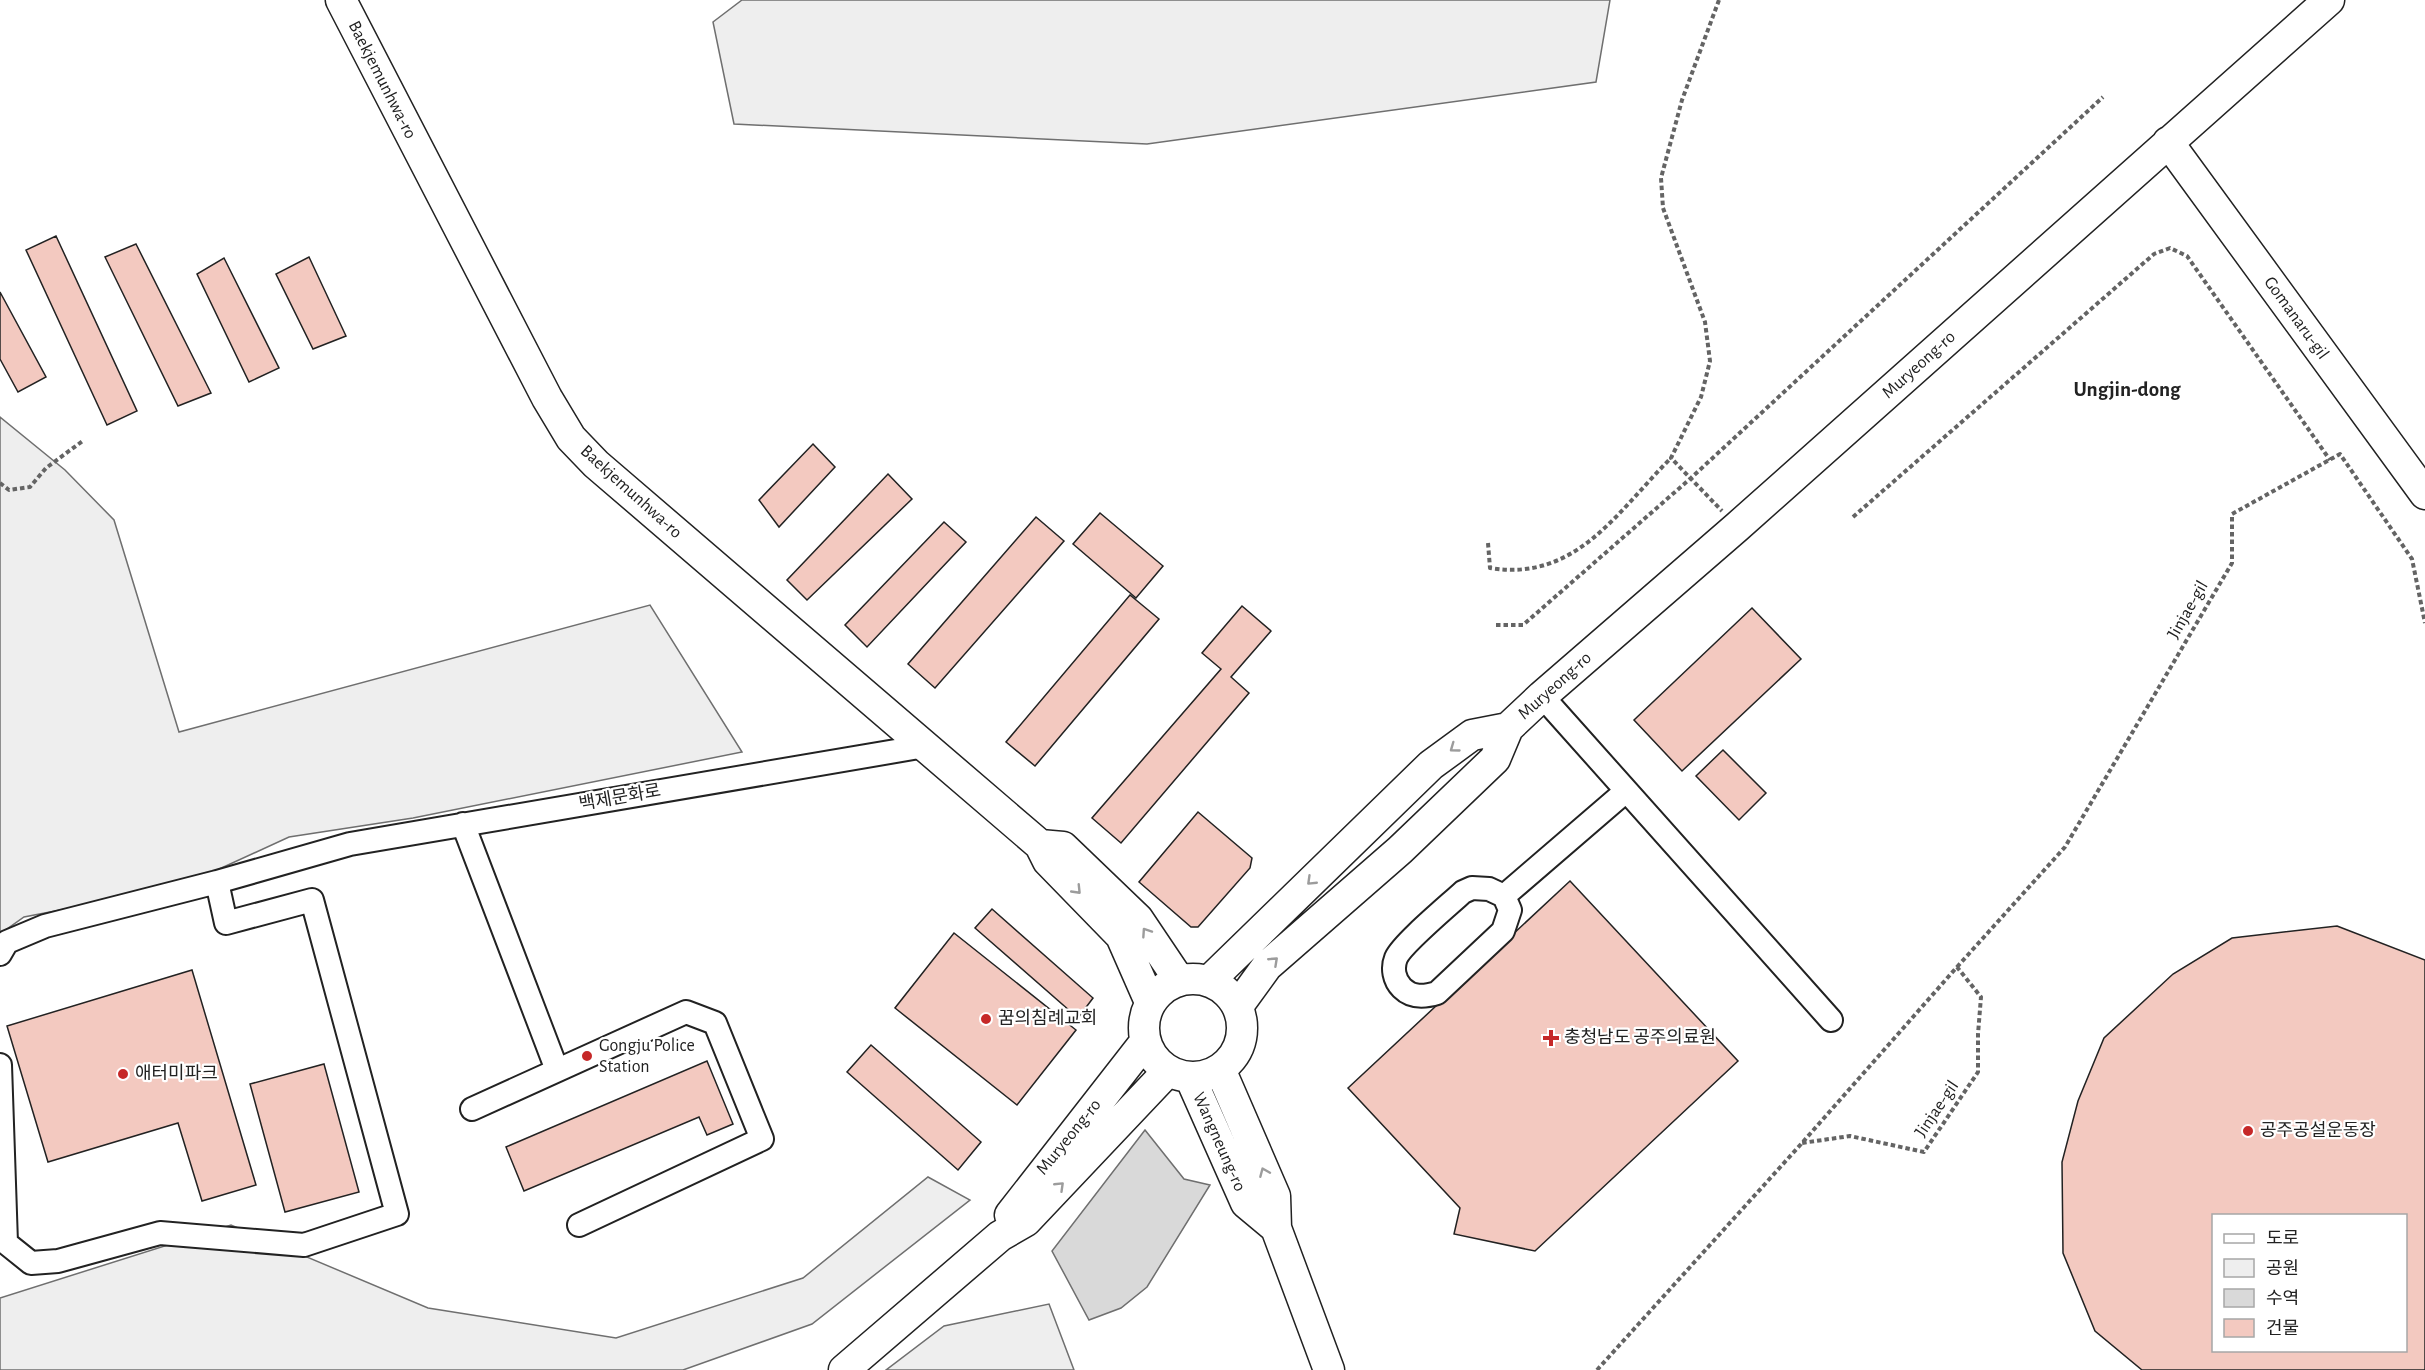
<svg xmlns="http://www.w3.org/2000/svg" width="2425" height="1370" font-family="'Alegreya Sans','Noto Sans KR',sans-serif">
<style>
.green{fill:#eee;stroke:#6f6f6f;stroke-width:1.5}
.water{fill:#d9d9d9;stroke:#6f6f6f;stroke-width:1.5}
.building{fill:#f3c9c0;stroke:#222;stroke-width:1.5;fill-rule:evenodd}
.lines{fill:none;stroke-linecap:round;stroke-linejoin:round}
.minor-casing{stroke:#222;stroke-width:26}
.major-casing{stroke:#222;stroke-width:33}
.path{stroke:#646464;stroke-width:4;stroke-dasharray:4.5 3;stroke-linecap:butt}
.minor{stroke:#fff;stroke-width:22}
.major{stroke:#fff;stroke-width:30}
.oneway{stroke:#9c9c9c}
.poi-dot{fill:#c62828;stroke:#fff;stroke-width:2}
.labels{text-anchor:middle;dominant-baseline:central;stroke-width:4.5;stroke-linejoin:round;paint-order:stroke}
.street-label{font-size:18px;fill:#222;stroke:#fff}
.poi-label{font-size:18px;fill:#222;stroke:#fff;text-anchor:start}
.quarter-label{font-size:21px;font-weight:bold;fill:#222;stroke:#fff}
</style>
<rect width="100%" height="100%" fill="#fff"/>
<!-- green -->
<path class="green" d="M742 0H1610L1596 82 1147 144 734 124 713 22Z
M0 417 65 470 114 520 179 732 650 605 742 752 413 818 289 837 180 887 24 917 0 934Z
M928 1177 970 1200 812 1324 683 1370H0V1298L231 1225 428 1308 616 1338 803 1278Z
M1049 1304 1074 1370H886L944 1326Z"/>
<!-- water -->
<path class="water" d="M1145 1130 1184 1179 1210 1185 1147 1287 1121 1308 1089 1320 1052 1251Z"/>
<!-- building -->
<path class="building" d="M56 236 137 411 107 425 26 250Z
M136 244 211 393 178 406 105 257Z
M309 257 346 336 313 349 276 274Z
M224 258 279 368 249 382 197 274Z
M0 292 46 377 18 392 0 359Z
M813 444 835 467 779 527 759 500Z
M888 474 912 499 807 600 787 580Z
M1100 513 1163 566 1136 598 1073 544Z
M1036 517 1064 541 935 688 908 664Z
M944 522 966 542 867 647 845 625Z
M1130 595 1159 619 1035 766 1006 742Z
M1242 606 1271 631 1231 677 1249 693 1121 843 1092 818 1221 669 1202 653Z
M1752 608 1801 659 1682 771 1634 720Z
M1723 750 1766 793 1739 820 1696 776Z
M1198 812 1252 858 1250 868 1198 927H1191L1139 882Z
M1570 881 1738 1061 1535 1251 1454 1234 1460 1208 1348 1088Z
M992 909 1093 998 1078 1018 975 928Z
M2337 926 2425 960V1370H2142L2095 1331 2063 1253 2062 1162 2078 1101 2104 1038 2173 974 2232 938ZM2214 1216H2406V1350H2214Z
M954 933 1076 1030 1017 1105 895 1008Z
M192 970 256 1185 202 1201 178 1123 48 1162 7 1026Z
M871 1045 981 1142 958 1170 847 1072Z
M707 1061 733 1124 707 1135 699 1117 524 1191 506 1147Z
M324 1064 359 1192 285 1212 250 1084Z"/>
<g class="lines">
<!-- minor casing -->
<g class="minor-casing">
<path id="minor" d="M1542 696 1831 1020
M463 824 557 1070
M1472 888 1489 889 1504 896 1510 910 1503 931 1437 993C1424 997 1412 998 1402 988 1394 980 1392 968 1396 958 1402 944 1449 905 1463 892Z
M1504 896 1626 791
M0 954 7 942 45 926 217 882 350 844 925 746
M0 1065 6 1243 31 1263 58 1261 160 1233 304 1245 397 1214 312 900 226 923 217 882
M472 1109 686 1012 715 1023 762 1139 579 1225"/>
</g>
<!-- major casing -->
<g class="major-casing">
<path id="major" d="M341 0 547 398 571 438 596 464 1040 845 1048 861 1121 936 1150 1002
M2168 142 2425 494
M1040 845 1063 847 1138 919 1179 980
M1144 1028a49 49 0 1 1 98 0a49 49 0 1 1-98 0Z
M1209 981 1431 765 1472 735 1508 728
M1238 1006 1267 966 1400 850 1495 759 1508 728 1542 696 1737 527 2329 0
M1220 1069 1275 1196 1276 1228 1329 1370
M1190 1077 1246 1203 1276 1228
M1010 1215 1145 1042
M844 1370 1000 1236 1026 1221 1168 1071"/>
</g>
<!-- path -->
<path class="path" d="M1719 0 1682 100 1661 178 1663 208 1705 322 1710 361 1701 397 1671 458 1722 511
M0 483 9 490 30 487 46 468 84 440
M1853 517 2154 254 2170 248 2187 256 2330 460
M1488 543 1490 568C1576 582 1617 512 1671 458
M1496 625H1523L1691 478 2103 97
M1957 967 2065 847 2232 563V514L2340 454 2412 559 2425 623
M1597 1370 1802 1143 1957 967 1981 997 1978 1034V1072L1924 1152 1850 1136 1802 1143"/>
<!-- minor -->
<use href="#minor" class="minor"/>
<!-- major -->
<use href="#major" class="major"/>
</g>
<!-- one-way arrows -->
<defs><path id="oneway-chevron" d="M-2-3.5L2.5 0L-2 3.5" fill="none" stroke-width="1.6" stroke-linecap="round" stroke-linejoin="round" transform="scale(1.5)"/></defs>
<g class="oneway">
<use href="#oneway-chevron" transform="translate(1454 748) rotate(144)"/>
<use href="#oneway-chevron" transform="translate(1311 881) rotate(136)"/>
<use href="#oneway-chevron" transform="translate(1077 890) rotate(46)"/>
<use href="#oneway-chevron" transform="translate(1146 932) rotate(-124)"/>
<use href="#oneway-chevron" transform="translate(1274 961) rotate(-43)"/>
<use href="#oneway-chevron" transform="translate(1264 1172) rotate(-113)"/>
<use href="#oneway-chevron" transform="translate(1060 1186) rotate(-44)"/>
</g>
<!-- markers -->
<g class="poi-dot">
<circle cx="986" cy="1019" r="6"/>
<path d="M1548 1029h6v6h6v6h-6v6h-6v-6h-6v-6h6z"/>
<circle cx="587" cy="1056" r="6"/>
<circle cx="123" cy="1074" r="6"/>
<circle cx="2248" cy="1131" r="6"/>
</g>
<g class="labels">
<!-- street labels -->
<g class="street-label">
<text transform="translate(382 80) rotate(63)">Baekjemunhwa-ro</text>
<text transform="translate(2296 318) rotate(54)">Gomanaru-gil</text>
<text transform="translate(1919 365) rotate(-42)">Muryeong-ro</text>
<text transform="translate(631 492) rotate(42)">Baekjemunhwa-ro</text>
<text transform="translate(2188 610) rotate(-60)">Jinjae-gil</text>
<text transform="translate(1555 686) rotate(-42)">Muryeong-ro</text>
<text transform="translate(620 798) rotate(-10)">백제문화로</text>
<text transform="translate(1937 1109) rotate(-56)">Jinjae-gil</text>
<text transform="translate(1069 1137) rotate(-51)">Muryeong-ro</text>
<text transform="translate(1219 1142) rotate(66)">Wangneung-ro</text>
</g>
<!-- poi labels -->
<g class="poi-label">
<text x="998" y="1019">꿈의침례교회</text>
<text x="1564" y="1038">충청남도 공주의료원</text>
<text x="599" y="1046">Gongju Police<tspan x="599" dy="21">Station</tspan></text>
<text x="135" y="1074">애터미파크</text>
<text x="2260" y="1131">공주공설운동장</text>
</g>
<!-- quarter labels -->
<g class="quarter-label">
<text x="2127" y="389">Ungjin-dong</text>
</g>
</g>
<!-- legend -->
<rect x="2212" y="1214" width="195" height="138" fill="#ffffff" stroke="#a7a7a7" stroke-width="1.5"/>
<rect x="2224" y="1234" width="30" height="9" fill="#ffffff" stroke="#a7a7a7" stroke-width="1.5"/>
<text x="2266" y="1244" font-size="18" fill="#222222">도로</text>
<rect x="2224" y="1259" width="30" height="18" fill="#eeeeee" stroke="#a7a7a7" stroke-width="1.5"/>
<text x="2266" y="1274" font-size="18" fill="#222222">공원</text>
<rect x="2224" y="1289" width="30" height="18" fill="#d9d9d9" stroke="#a7a7a7" stroke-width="1.5"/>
<text x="2266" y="1304" font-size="18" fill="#222222">수역</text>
<rect x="2224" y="1319" width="30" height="18" fill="#f3c9c0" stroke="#a7a7a7" stroke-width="1.5"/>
<text x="2266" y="1334" font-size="18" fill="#222222">건물</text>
</svg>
